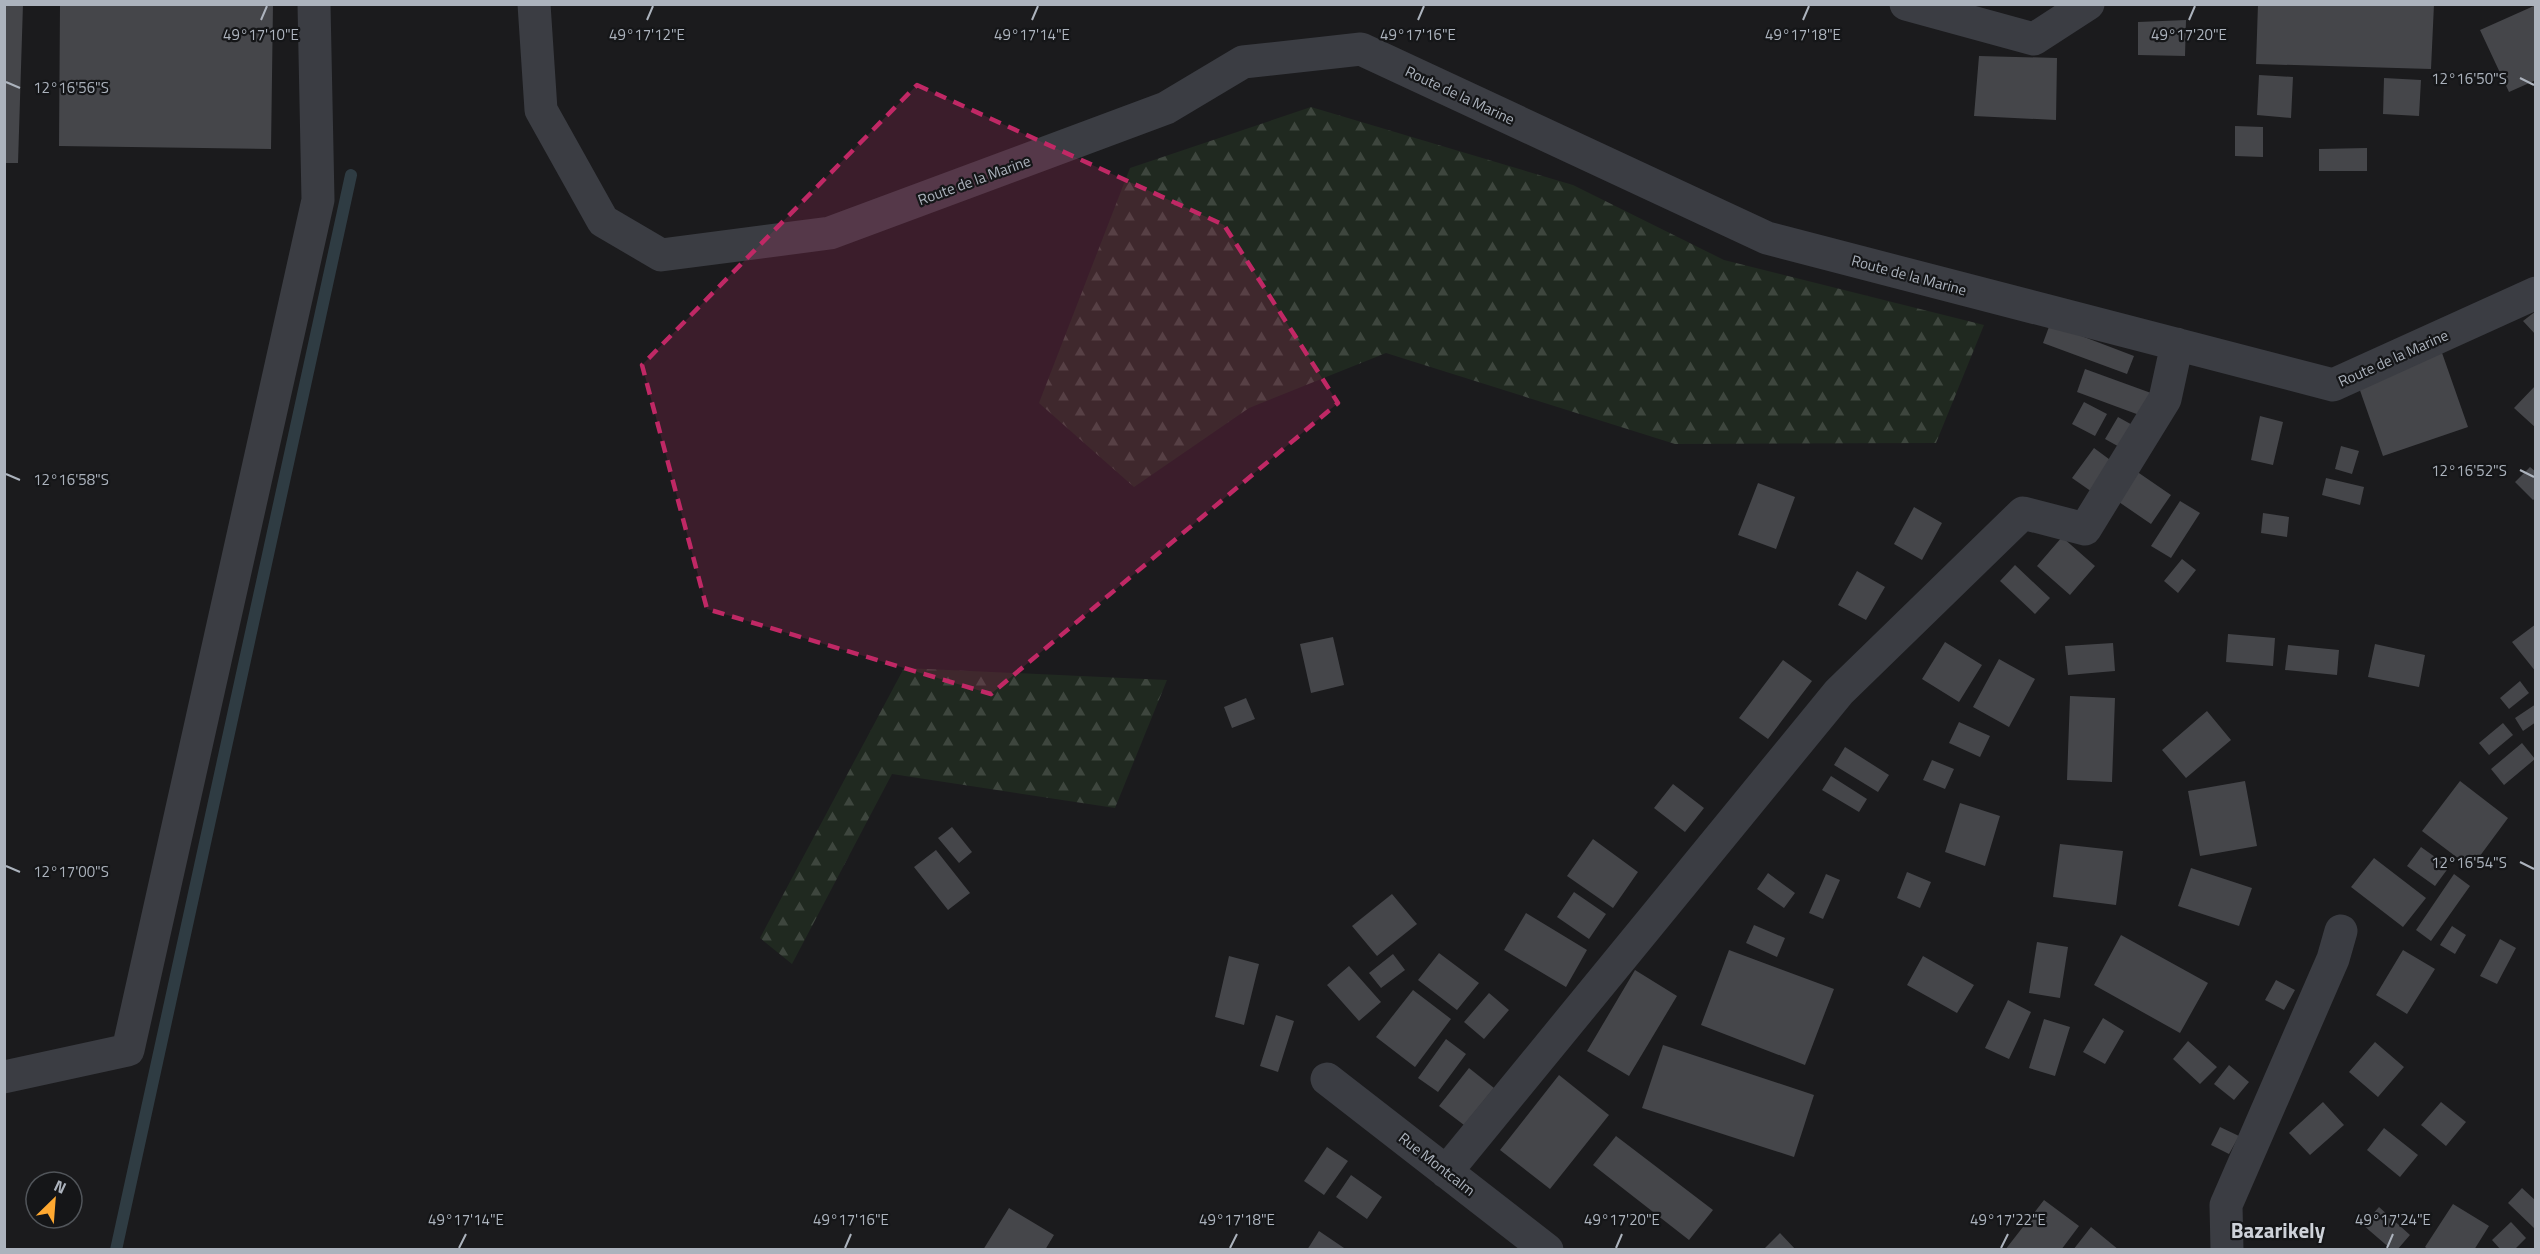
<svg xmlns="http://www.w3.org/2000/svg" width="2540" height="1254" font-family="'Titillium Web',sans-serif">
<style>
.forest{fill:url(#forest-firs)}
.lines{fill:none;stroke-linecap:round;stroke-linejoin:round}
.stream{stroke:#2f3c43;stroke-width:12}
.building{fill:#45464a}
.minor{stroke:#3b3d43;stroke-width:33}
.marked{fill:#c02865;fill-opacity:0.2;stroke:#c02865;stroke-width:4.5;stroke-dasharray:12 8;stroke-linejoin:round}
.ticks{fill:none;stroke:#acb3bd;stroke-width:2}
.labels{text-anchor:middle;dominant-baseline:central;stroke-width:4.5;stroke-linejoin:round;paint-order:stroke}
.street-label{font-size:15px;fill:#acb3bd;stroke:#151618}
.district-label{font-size:21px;font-weight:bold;fill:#ced2d9;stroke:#151618}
.ticks-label{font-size:15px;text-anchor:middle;fill:#acb3bd;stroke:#151618;stroke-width:4.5;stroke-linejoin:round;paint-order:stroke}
</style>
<defs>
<pattern id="forest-firs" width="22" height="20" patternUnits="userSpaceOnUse" patternTransform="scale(1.5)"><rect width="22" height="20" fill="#202920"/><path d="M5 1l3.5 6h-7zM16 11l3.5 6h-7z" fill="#3e463e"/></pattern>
</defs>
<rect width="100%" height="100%" fill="#1b1b1d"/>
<!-- forest -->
<path class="forest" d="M1311 107 1573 185 1724 260 1984 325 1936 443 1675 444 1386 353 1249 408 1134 487 1039 403 1130 168Z
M904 668 1167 680 1115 808 892 774 792 964 760 938Z"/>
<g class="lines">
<!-- stream -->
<path class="stream" d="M116 1250 351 175"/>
</g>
<!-- building -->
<path class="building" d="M4 4H23L18 163H4Z
M60 4H273L271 149 59 146Z
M2258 4H2434L2431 69 2256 64Z
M2536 5V80L2509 92 2480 30Z
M2186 20 2185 56 2138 55V22Z
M1979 56 2057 58 2056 120 1974 116Z
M2259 75 2293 77 2291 118 2257 115Z
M2384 78 2421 80 2419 116 2383 114Z
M2235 126 2263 127V157L2235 156Z
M2367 148V171H2319V149Z
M2536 311V335L2523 321Z
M2050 324 2134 356 2127 374 2043 343Z
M2441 350 2468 427 2383 456 2356 379Z
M2085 369 2151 393 2142 416 2077 392Z
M2536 385V428L2514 408Z
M2084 402 2107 414 2095 436 2072 424Z
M2260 416 2283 422 2273 465 2251 460Z
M2118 417 2136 427 2123 449 2105 439Z
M2341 446 2359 451 2352 474 2335 469Z
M2094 448 2117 465 2095 494 2072 478Z
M2530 467 2536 472V498L2533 500 2515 482Z
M2136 471 2171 495 2151 524 2116 500Z
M2326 478 2364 487 2360 505 2322 495Z
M1758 483 1795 497 1776 549 1738 535Z
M2180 501 2200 513 2171 558 2151 546Z
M1914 507 1942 523 1922 560 1894 544Z
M2263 513 2289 517 2287 537 2261 533Z
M2062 537 2095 566 2070 595 2037 566Z
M2182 559 2196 570 2178 593 2164 581Z
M2015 565 2050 598 2035 614 2000 581Z
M1857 571 1885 587 1866 620 1838 605Z
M2536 624V672L2512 642Z
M2228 634 2275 638 2273 666 2226 662Z
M1333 637 1344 685 1311 693 1300 644Z
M1945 642 1982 665 1959 702 1922 679Z
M2113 643 2115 671 2068 675 2065 646Z
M2375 644 2425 655 2419 687 2368 677Z
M2288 645 2339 650 2337 675 2285 670Z
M1999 659 2035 679 2009 727 1973 707Z
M1783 660 1812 681 1768 739 1739 718Z
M2520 681 2529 693 2509 709 2500 698Z
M2070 696 2115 698 2112 782 2067 780Z
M1246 698 1255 719 1232 728 1224 707Z
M2536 704V722L2523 731 2515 718Z
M2207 711 2231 740 2186 778 2162 750Z
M1959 722 1990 736 1980 757 1949 743Z
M2503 723 2513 735 2489 755 2479 743Z
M2522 743 2535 759 2504 785 2491 769Z
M1845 747 1889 775 1878 792 1834 765Z
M1932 760 1954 769 1945 789 1923 780Z
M1831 776 1867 799 1859 812 1822 790Z
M2245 781 2257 846 2200 856 2188 791Z
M2460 781 2508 818 2471 868 2422 831Z
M1673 784 1704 808 1685 832 1654 808Z
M1960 803 2000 816 1985 866 1945 852Z
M952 827 972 852 959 863 938 838Z
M1593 839 1638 872 1613 908 1567 876Z
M2060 844 2123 851 2116 905 2053 897Z
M2421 847 2449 867 2435 886 2407 866Z
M936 850 970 893 948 910 914 867Z
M2374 858 2426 898 2403 927 2351 887Z
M2191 868 2252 888 2239 926 2178 906Z
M1907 872 1931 882 1920 908 1897 898Z
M1768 873 1795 893 1784 908 1757 889Z
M1826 874 1840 880 1823 919 1809 913Z
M2454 874 2470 886 2431 941 2416 930Z
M1574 892 1606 914 1589 939 1557 917Z
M1392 894 1417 924 1377 956 1352 926Z
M1526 913 1587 950 1566 987 1504 950Z
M1754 925 1785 938 1777 957 1746 943Z
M2452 926 2466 935 2455 954 2440 945Z
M2121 935 2208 983 2180 1033 2094 985Z
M2500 939 2516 948 2497 984 2480 976Z
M2037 942 2068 947 2060 998 2029 993Z
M1729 950 1834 989 1805 1065 1701 1025Z
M2403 950 2435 969 2407 1014 2376 995Z
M1439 953 1479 983 1457 1010 1418 980Z
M1393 954 1405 970 1381 988 1369 973Z
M1229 956 1259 964 1244 1025 1215 1017Z
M1923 956 1974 985 1957 1013 1907 985Z
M1349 966 1381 1002 1359 1021 1327 985Z
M1635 970 1677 996 1629 1076 1587 1051Z
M2276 980 2295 990 2284 1010 2265 1000Z
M1413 990 1451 1019 1415 1067 1376 1037Z
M1489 993 1509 1010 1484 1039 1464 1022Z
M2008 1000 2031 1012 2009 1059 1985 1048Z
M1276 1015 1294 1021 1278 1072 1260 1066Z
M2103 1018 2124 1031 2105 1064 2083 1052Z
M2044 1019 2070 1027 2055 1076 2029 1068Z
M1446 1039 1466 1054 1438 1092 1418 1078Z
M2188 1041 2217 1067 2200 1084 2173 1059Z
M2375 1042 2404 1067 2378 1097 2349 1072Z
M1663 1045 1814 1095 1794 1157 1642 1108Z
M2229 1065 2249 1082 2234 1100 2214 1084Z
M1469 1068 1494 1088 1464 1125 1439 1106Z
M1559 1075 1609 1115 1550 1189 1500 1150Z
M2323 1102 2344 1125 2310 1155 2289 1133Z
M2441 1102 2466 1122 2446 1146 2421 1125Z
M2220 1127 2239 1136 2229 1154 2211 1145Z
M2384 1128 2418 1155 2400 1177 2367 1150Z
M1616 1136 1713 1210 1689 1240 1593 1165Z
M1327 1147 1348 1161 1324 1195 1304 1181Z
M1351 1175 1382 1197 1367 1219 1336 1197Z
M2522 1188 2536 1201 2534 1228 2508 1203Z
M2044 1200 2079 1226 2061 1250H2005Z
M2453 1204 2489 1226 2474 1250H2429L2425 1247Z
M2379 1207 2410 1235 2397 1250H2392L2363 1225Z
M1009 1208 1054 1235 1045 1250H983Z
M2511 1222 2526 1238 2514 1250H2501L2492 1240Z
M2091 1227 2119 1250H2073Z
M1319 1231 1347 1250H1307Z
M1780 1233 1796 1250H1763Z"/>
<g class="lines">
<!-- minor -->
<path class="minor" d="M534 4 541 110 603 221 661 255 830 233 1166 108 1243 62 1361 49 1767 238 2333 385 2536 293
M1906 4 2034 39 2088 4
M4 1077 128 1050 318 200 314 4
M1327 1079 1547 1250
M1446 1172 1839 692 2023 513 2085 529 2165 399 2177 344
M2227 1250 2226 1205 2333 959 2341 931"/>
</g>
<!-- marked area -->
<path class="marked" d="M917 85 1224 225 1338 403 991 694 707 609 642 365Z"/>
<!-- ticks -->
<path class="ticks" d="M261 20 267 6M647 20 653 6M1032 20 1038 6M1418 20 1424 6M1803 20 1809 6M2189 20 2195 6M2520 78 2534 85M6 82 20 88M2520 470 2534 477M6 474 20 480M2520 862 2534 869M6 866 20 872M459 1248 466 1234M845 1248 851 1234M1230 1248 1237 1234M1616 1248 1622 1234M2001 1248 2008 1234M2387 1248 2393 1234"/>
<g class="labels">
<!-- street labels -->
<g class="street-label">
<text transform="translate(1460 95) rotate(25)">Route de la Marine</text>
<text transform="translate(974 180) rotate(-20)">Route de la Marine</text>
<text transform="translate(1909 275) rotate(15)">Route de la Marine</text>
<text transform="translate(2393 358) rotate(-24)">Route de la Marine</text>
<text transform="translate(1437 1164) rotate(38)">Rue Montcalm</text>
</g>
<!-- district labels -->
<g class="district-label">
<text x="2278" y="1230">Bazarikely</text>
</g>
</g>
<g class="ticks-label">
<text x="261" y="40">49°17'10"E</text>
<text x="647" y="40">49°17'12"E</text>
<text x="1032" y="40">49°17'14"E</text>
<text x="1418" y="40">49°17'16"E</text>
<text x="1803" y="40">49°17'18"E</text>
<text x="2189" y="40">49°17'20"E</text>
<text x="2469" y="84">12°16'50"S</text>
<text x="71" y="93">12°16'56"S</text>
<text x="2469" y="476">12°16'52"S</text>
<text x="71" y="485">12°16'58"S</text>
<text x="2469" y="868">12°16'54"S</text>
<text x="71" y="877">12°17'00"S</text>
<text x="466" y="1225">49°17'14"E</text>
<text x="851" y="1225">49°17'16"E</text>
<text x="1237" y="1225">49°17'18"E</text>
<text x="1622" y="1225">49°17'20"E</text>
<text x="2008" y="1225">49°17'22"E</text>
<text x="2393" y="1225">49°17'24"E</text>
</g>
<!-- border -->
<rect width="2540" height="1254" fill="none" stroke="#acb3bd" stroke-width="12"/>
<!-- north arrow -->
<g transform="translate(54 1200) rotate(25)"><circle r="28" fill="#151618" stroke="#51555a" stroke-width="1.5"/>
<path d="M0-4.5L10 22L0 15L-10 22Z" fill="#ffa931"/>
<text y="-9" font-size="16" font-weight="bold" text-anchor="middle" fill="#acb3bd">N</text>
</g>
</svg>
